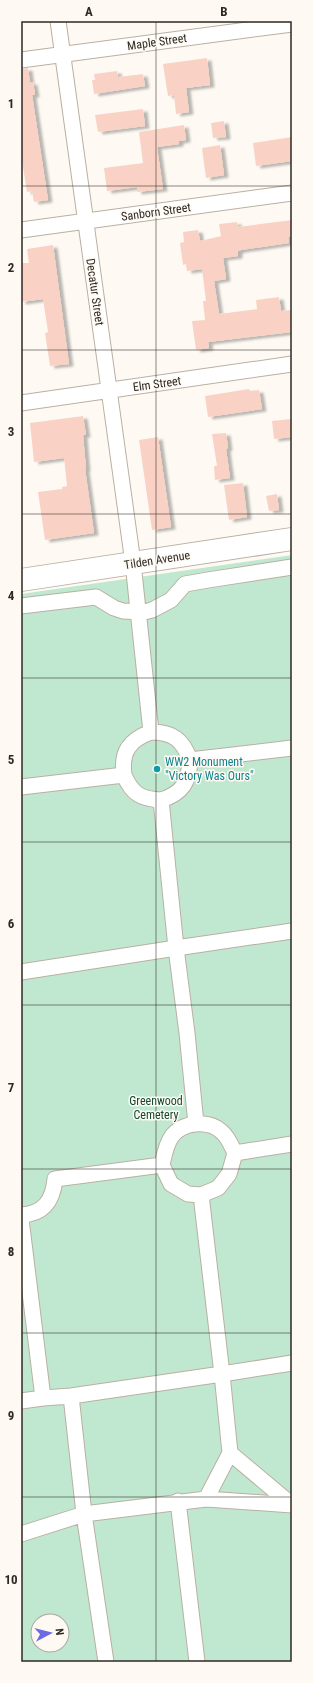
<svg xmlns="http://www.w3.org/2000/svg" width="313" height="1683" font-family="'Roboto Condensed',sans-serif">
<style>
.green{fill:#c0e8d0;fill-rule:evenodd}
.building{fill:#fad2c5;filter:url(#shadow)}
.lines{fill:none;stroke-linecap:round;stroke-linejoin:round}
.street-casing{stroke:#bab0a1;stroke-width:17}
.secondary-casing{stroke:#bab0a1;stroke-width:24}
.street{stroke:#fff;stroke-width:15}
.secondary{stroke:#fff;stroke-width:22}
.grid{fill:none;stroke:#2d2923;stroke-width:1;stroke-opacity:0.55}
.culture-dot{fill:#0f9aa8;stroke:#fefaf3;stroke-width:1.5}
.labels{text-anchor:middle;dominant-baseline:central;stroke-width:3;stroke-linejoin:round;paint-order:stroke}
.street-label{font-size:12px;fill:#2d2923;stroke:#fefaf3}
.culture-label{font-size:12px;fill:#0d838f;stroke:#fefaf3;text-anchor:start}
.park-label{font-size:12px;fill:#13492f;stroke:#fefaf3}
.neatline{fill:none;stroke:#2d2923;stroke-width:1.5}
.grid-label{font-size:13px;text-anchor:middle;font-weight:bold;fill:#2d2923}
</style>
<defs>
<filter id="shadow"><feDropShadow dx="4.5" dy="2.5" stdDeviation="1" flood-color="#0004"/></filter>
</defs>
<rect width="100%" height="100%" fill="#fefaf3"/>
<!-- green -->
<path class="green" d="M292 555V1662H21V594ZM38 1621H62V1645H38Z"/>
<!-- building -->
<path class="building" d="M207 58 210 85 186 88 189 112 176 114 174 95 168 96 163 64Z
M28 68 30 83 33 82 35 95H32L48 200 34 202 32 191 27 192 22 161 21 162V69Z
M117 71 118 77 143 74 145 86 94 94 92 80H95L94 74Z
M143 109 145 126 98 132 95 115Z
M224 121 226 137 213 138 211 123Z
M184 125 186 140 179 141V144L157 147 163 189 137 192V187L107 191 104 168 143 163 139 132Z
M292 137V161L256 166 253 143Z
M220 145 224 175 206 178 202 148Z
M292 220V236L288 237 289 243 241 250 238 251V256L223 258 226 279 214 281 219 314 257 309 256 300 279 297 281 311 292 310V332L208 342 209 348 196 350 192 321 205 320 203 301H206L202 269 187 271 186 264 183 265 180 243 184 242 183 232 198 230 200 241 221 236 219 224 237 222 238 227Z
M53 245 69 364 50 366 45 333 48 332 43 299 21 302V263H29L27 249Z
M249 389 250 391 259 390 262 409 208 417 205 396Z
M83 416 86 435H83L86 469H85L94 533 45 540 38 492 62 489V487L67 486 64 458 34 462 30 423Z
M291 419 292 437 274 439 272 421Z
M226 433 228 448 226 449 230 478 215 480 214 466H217L212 434Z
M158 437 171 527 152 530 139 440Z
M243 483 247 517 229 520 224 485Z
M277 494 279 510 269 511 266 496Z"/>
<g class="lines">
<!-- street casing -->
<g class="street-casing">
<path id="street" d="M21 60 292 24
M21 230 292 193
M21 403 292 364
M21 606 96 597 114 608 123 611 144 612 152 610 171 600 185 584 208 580 292 567
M151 732C173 732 183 740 190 760L292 748
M190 760C189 782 183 793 161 800L176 948 292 931
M124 775C132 794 141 799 161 800
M21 787 124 775C121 752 129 740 151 732L133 563 58 21
M21 972 176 948 187 1033 196 1124
M235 1153 292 1144
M21 1215C44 1214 53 1200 55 1179L162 1165 171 1184 188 1194 201 1195 218 1188 229 1174 235 1153C232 1147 228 1137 222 1132 209 1119 183 1122 172 1136 166 1144 164 1156 162 1165
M21 1219 43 1398 71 1396 222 1374 201 1195
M292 1363 222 1374 230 1453 292 1505
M21 1401 43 1398
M206 1499 292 1505
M178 1501 197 1662
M21 1534 84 1514 71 1396
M106 1662 84 1514 206 1499 230 1453"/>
</g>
<!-- secondary casing -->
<g class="secondary-casing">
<path id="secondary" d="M21 580 292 539"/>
</g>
<!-- street -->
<use href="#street" class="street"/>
<!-- secondary -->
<use href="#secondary" class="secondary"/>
</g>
<!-- grid -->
<path class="grid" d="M156 21V1662M21 186H292M21 350H292M21 514H292M21 678H292M21 842H292M21 1005H292M21 1169H292M21 1333H292M21 1497H292"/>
<!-- markers -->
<circle class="culture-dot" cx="157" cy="769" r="4"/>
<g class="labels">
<!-- street labels -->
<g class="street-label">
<text transform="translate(157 42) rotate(-8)">Maple Street</text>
<text transform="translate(156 212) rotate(-8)">Sanborn Street</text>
<text transform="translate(95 292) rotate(82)">Decatur Street</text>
<text transform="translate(157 384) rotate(-8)">Elm Street</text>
<text transform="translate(157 560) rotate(-9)">Tilden Avenue</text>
</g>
<!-- culture labels -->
<g class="culture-label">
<text x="165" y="762">WW2 Monument<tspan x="165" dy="14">"Victory Was Ours"</tspan></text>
</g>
<!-- park labels -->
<g class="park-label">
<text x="156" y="1101">Greenwood<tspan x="156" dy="14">Cemetery</tspan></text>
</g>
</g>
<!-- border -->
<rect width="313" height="1683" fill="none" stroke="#fefaf3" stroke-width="44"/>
<!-- north arrow -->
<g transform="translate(50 1633) rotate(83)"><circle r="19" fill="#fefaf3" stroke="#aaa6a0"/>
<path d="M0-3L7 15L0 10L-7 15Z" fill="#6e69e4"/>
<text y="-6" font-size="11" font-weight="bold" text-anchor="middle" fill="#2d2923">N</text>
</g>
<rect x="22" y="22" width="269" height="1639" class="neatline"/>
<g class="grid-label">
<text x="89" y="16">A</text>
<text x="224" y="16">B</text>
<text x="11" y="108">1</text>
<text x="11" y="272">2</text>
<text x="11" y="436">3</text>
<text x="11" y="600">4</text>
<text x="11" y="764">5</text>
<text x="11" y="928">6</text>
<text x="11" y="1092">7</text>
<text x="11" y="1256">8</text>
<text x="11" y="1420">9</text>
<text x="11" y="1584">10</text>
</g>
</svg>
